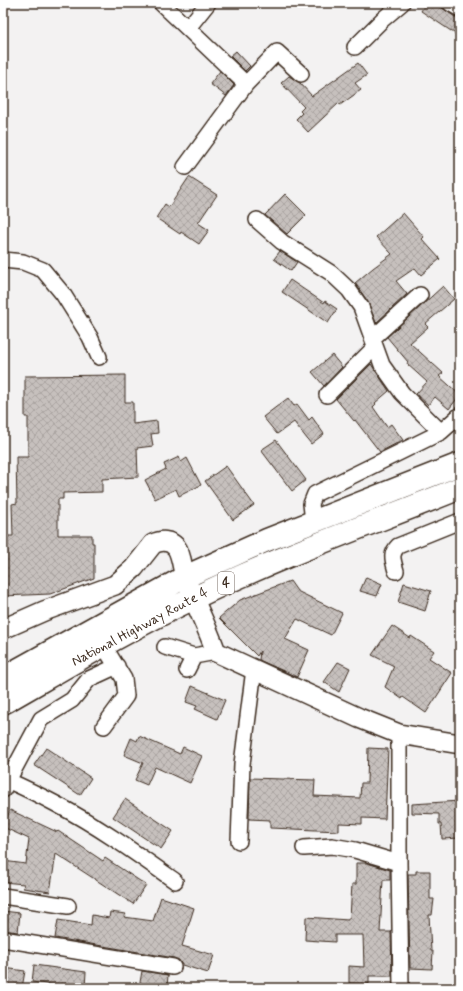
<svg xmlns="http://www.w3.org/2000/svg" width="463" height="991" font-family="Mynerve,sans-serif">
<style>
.building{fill:url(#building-cross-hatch);stroke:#3b2a1e}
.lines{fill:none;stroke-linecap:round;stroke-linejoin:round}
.minor-casing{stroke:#3b2a1e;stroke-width:18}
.tertiary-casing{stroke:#3b2a1e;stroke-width:22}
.trunk-casing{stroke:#3b2a1e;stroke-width:25}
.minor{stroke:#fff;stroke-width:15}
.tertiary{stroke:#fff;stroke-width:19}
.trunk{stroke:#fff;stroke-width:22}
.labels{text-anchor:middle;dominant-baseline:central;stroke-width:3.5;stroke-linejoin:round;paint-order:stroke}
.shield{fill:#fff;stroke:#766a62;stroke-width:1}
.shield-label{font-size:13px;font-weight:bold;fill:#3b2a1e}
.street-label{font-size:14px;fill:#3b2a1e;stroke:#fff}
</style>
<defs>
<pattern id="building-cross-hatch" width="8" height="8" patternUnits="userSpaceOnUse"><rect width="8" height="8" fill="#c6c0bd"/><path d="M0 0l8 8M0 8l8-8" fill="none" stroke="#aba5a2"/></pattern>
</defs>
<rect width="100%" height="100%" fill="#f3f2f2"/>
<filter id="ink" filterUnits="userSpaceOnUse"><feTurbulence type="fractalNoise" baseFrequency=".025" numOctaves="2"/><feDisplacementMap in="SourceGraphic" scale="8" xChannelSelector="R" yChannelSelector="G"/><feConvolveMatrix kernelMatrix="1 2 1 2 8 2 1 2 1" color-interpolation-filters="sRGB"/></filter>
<g filter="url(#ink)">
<!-- building -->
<path class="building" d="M426 3H435L455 17 460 18V37L421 11Z
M236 51 250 66 245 71 230 56Z
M358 63 367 75 355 83 361 90 340 105 339 103 308 132 296 119 302 113 300 111 304 107 281 83 289 76 300 83 312 96Z
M220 71 234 85 226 96 210 84Z
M189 177 217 195 198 223 209 230 199 244 181 232 180 234 156 218 165 204 169 207Z
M285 194 306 215 287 234 265 215Z
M403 213 424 237 422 239 440 259 421 275 415 268 396 281 407 294 376 323 368 302 355 283 373 268 392 254 376 237Z
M280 251 297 262 291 271 274 259Z
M290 280 324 303 325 301 337 309 328 323 282 292Z
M443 286 454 299 425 324 428 327 410 343 443 373 439 376 460 395 449 409 435 397 428 405 416 394 427 382 407 364 408 362 387 337Z
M332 355 342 367 324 386 312 372Z
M371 364 389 391 375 403 376 404 373 407 387 427 391 424 403 440 380 452 355 420 354 421 336 399Z
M125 375V402H133V424L157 421 158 433 151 434 153 446 137 448 138 477 102 479V492L63 493V499H58V535H92V543H94V578L50 594 3 596V536H13L12 504 17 503 16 457H28V417H25V376Z
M288 398 294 406 297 404 309 420 312 417 324 434 311 444 294 422 277 434 263 417Z
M276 440 306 480 292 491 261 450Z
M179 457 181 462 187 458 201 485 179 496 176 489 155 499 145 480 166 469 164 464Z
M226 466 254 505 233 520 205 481Z
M366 577 382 584 377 596 360 591Z
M290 581 297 591 342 613 331 635 297 619 285 639 309 650 297 677 259 660 260 651 257 656 219 618 240 600Z
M404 583 431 591 425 611 398 602Z
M392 626 410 638 411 636 434 651 429 658 452 673 426 713 403 697 402 699 385 687 394 666 372 655Z
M338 662 350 668 339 692 324 682Z
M192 686 225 700 217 719 195 709 197 706 186 702Z
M139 736 180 754 183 747 202 756 190 783 155 767 147 785 135 780 143 763 124 755 131 738 137 741Z
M46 748 91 778 80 795 34 765Z
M368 748 388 749 385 819 362 818V824L339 823V831L270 828V820L249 819 250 778 315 780 314 796 360 798 361 783H367Z
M125 799 173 831 161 849 113 817Z
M460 801V838L442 839 441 824H439V814L412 813V804Z
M10 810 57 832 58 831 103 861 105 858 146 885 133 904 56 854 50 892 23 888 24 884 3 882V861L26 864 29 839 3 827Z
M356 863H367L390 870V880H383L380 932H391L392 976H369V984L349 983V966L364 967 363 935H335V942L305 940 306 917 348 920V918H350L352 884H356Z
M416 871H430V899H434L432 915H429L431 951H433L432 969 410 968 408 874H416Z
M161 897 194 908 182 946 214 955 208 973 182 965 179 960 174 958 55 938 58 920 91 925 92 915 109 918 110 912 126 914 124 917 153 921Z
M3 911 20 913 18 932 3 930Z
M34 965 86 972 85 987 60 984V986L32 982Z
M4 968 25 971 22 988H3Z
M142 971 168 975 167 988H139Z"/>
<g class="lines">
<!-- minor casing -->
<g class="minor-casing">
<path id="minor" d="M161 3 246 84
M450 3 460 9
M188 28 208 3
M355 47 382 20 402 3
M185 167 246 84 277 52 301 74
M257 220 282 242 331 273 349 290 361 307 382 365 402 393 441 432 315 494 311 504 313 521
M3 260 23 262 43 270 63 294 90 337 99 357
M373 338 420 295
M327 395 375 347
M441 432 460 415
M396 571C393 560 390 554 398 546L460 521
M165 647 194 656 216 652
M187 670 194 656
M104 726 126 696 124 679 104 646
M399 734V863L401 987 402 988
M9 781C25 788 41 796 56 804 98 826 137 854 175 881
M3 790 41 719 72 700 89 679 117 666
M239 841 242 764 254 669
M304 848 332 846 355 850 399 863
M3 896 68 906
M3 939 173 967"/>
</g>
<!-- tertiary casing -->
<g class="tertiary-casing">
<path id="tertiary" d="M3 629 44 611 115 585 134 568 153 544C161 540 170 540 176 547 182 555 182 568 185 577 194 602 207 626 216 652L359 718 399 734 460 744"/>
</g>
<!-- trunk casing -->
<g class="trunk-casing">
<path id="trunk" d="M3 678 185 577 267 540 460 464
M3 703C66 667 129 629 194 598 280 556 371 524 460 488"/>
</g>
<!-- minor -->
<use href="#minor" class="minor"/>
<!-- tertiary -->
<use href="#tertiary" class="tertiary"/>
<!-- trunk -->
<use href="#trunk" class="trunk"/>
</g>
</g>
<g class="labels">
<!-- shield labels -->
<rect class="shield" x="218" y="572" width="16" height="22" rx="3"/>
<g class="shield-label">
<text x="226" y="583">4</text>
</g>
<!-- street labels -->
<g class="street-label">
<text transform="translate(140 627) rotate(-28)">National Highway Route 4</text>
</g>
</g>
<!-- margin -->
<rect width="463" height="991" fill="none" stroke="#fff" stroke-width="16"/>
<rect x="8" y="8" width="447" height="975" fill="none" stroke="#3b2a1e" stroke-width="1.5" filter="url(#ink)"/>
</svg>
